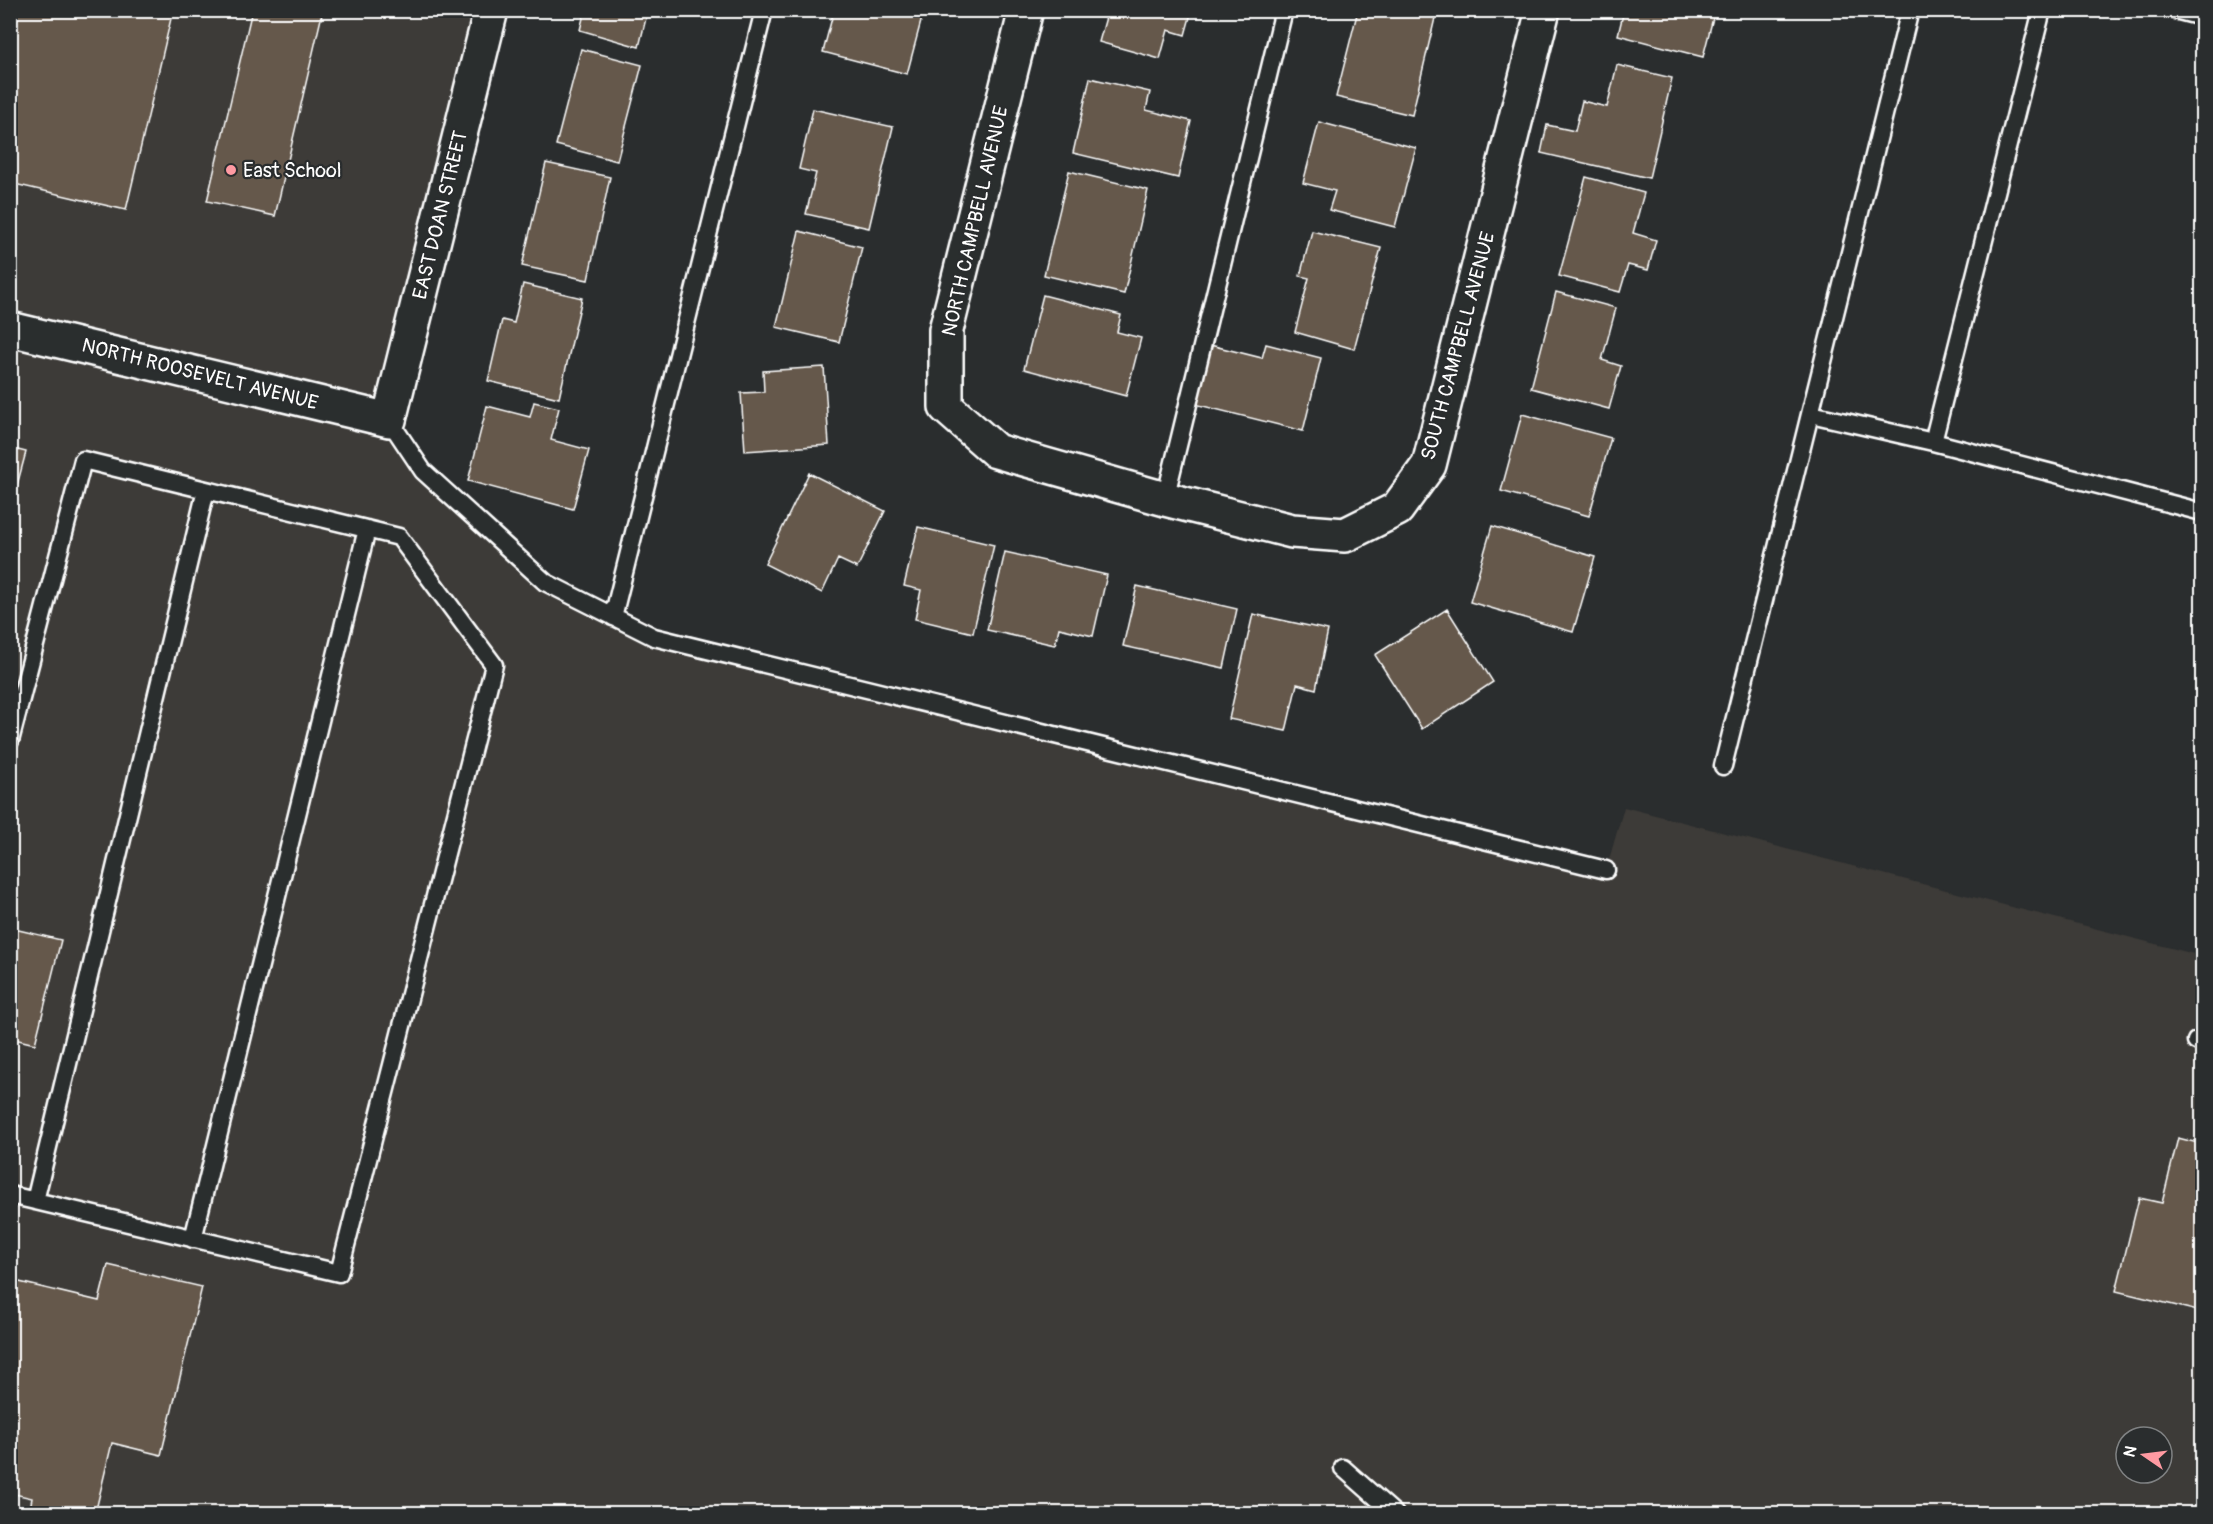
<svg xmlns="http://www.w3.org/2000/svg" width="2213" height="1524" font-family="Pangolin,sans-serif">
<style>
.built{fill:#3c3a37;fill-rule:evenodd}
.building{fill:#65594c;stroke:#fff;stroke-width:1.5}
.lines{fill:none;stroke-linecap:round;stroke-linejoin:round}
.lane-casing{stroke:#fff;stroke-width:21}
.street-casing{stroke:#fff;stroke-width:38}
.lane{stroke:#2a2d2e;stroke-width:16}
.street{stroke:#2a2d2e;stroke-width:33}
.poi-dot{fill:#ff9aa2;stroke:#2a2d2e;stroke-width:2}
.labels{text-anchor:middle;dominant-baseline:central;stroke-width:4.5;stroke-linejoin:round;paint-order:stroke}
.poi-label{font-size:20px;fill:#fff;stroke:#2a2d2e;text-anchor:start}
.street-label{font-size:20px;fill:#fff;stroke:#2a2d2e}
</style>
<rect width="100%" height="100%" fill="#2a2d2e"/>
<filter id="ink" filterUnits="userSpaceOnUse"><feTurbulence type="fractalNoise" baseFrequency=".0167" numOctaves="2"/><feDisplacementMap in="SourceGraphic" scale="12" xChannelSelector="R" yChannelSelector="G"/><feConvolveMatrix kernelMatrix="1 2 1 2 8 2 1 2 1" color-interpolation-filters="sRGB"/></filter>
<g filter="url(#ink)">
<!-- built -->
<path class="built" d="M10 11H491L389 420 423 471 545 582 654 637 1606 870 1624 807 2202 956V1513H11ZM2126 1437H2162V1473H2126Z"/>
<!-- building -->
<path class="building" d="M10 10H173L126 210 10 183Z
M252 10H323L275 216 207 201Z
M585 10H648L639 47 580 30Z
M834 10H924L907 74 823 52Z
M1108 10H1192L1185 35 1168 30 1160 59 1099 42Z
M1358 10H1402L1435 18 1412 115 1336 97Z
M1624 10H1715L1703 57 1618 35Z
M581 49 642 65 617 161 556 145Z
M1617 65 1672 78 1649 178 1541 153 1547 125 1575 131 1582 101 1607 107Z
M1090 78 1150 92 1146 110 1191 121 1178 178 1073 153Z
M813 109 893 127 869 228 806 214 816 173 799 169Z
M1319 122 1416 148 1395 227 1329 210 1335 191 1303 183Z
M546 163 610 177 588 280 522 266Z
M1069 171 1148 190 1124 294 1044 275Z
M1586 177 1644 193 1633 233 1656 240 1648 270 1628 265 1620 292 1559 276Z
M799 231 862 247 839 342 776 327Z
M1312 231 1381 248 1354 349 1295 332 1309 278 1300 276Z
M523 284 582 298 559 398 488 381 502 320 514 323Z
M1556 292 1616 308 1602 360 1621 366 1609 409 1531 388Z
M1043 295 1121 315 1117 332 1141 338 1126 396 1024 369Z
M1266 344 1321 358 1303 431 1195 404 1210 345 1262 358Z
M824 367 829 445 745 451 741 393 764 392 763 371Z
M534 402 559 408 551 440 589 450 573 509 468 481 487 406 530 417Z
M1522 414 1611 438 1589 516 1501 491Z
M10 448 26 452 10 511Z
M809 473 885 511 857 568 838 559 822 593 765 564Z
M1492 526 1595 557 1573 632 1470 602Z
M918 527 994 545 973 633 915 619 921 590 904 586Z
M1005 552 1107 575 1093 636 1059 628 1055 645 987 630Z
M1137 586 1237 609 1224 668 1123 646Z
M1447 609 1493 682 1422 729 1375 655Z
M1253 614 1328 630 1316 689 1297 684 1286 731 1229 719Z
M10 928 61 940 35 1044 10 1038Z
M2178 1138 2202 1144V1312L2116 1291 2139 1198 2162 1203Z
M108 1265 202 1287 161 1455 112 1443 95 1514H29L32 1498 10 1493 11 1280 99 1301Z"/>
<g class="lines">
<!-- lane casing -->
<g class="lane-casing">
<path id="lane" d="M2042 10 1933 442 2202 512
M2175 10 2202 17
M1811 414 1933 442
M389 420 423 471 545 582 654 637 1606 870
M1165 499 1284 10
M613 617 764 10
M10 741 83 460 399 537 494 665 339 1273 10 1195
M1723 766 1910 10
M2196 1041 2202 1043
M35 1201 206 490
M193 1239 367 529
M1343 1468 1395 1514"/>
</g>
<!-- street casing -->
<g class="street-casing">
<path id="street" d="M1026 10 946 330V407L996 451 1165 499 1292 531 1345 535 1397 509 1429 465 1543 10
M10 329 389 420 491 10"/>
</g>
<!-- lane -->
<use href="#lane" class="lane"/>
<!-- street -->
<use href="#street" class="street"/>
</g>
</g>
<!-- markers -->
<circle class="poi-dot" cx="231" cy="170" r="6"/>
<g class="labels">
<!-- poi labels -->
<g class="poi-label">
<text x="243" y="170">East School</text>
</g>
<!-- street labels -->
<g class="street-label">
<text transform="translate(440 215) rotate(-76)">EAST DOAN STREET</text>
<text transform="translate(975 221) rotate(-77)">NORTH CAMPBELL AVENUE</text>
<text transform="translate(1458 346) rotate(-75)">SOUTH CAMPBELL AVENUE</text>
<text transform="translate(200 374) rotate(14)">NORTH ROOSEVELT AVENUE</text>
</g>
</g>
<!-- margin -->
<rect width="2213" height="1524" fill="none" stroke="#2a2d2e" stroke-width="36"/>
<rect x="18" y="18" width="2177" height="1488" fill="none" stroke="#fff" stroke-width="2" filter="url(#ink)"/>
<!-- north arrow -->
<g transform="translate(2144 1455) rotate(284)"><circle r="28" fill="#2a2d2e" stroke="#7f8182" stroke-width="1.5"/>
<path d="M0-4.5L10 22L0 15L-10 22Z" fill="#ff9aa2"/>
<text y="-9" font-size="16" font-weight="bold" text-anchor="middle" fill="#ffffff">N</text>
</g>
</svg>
